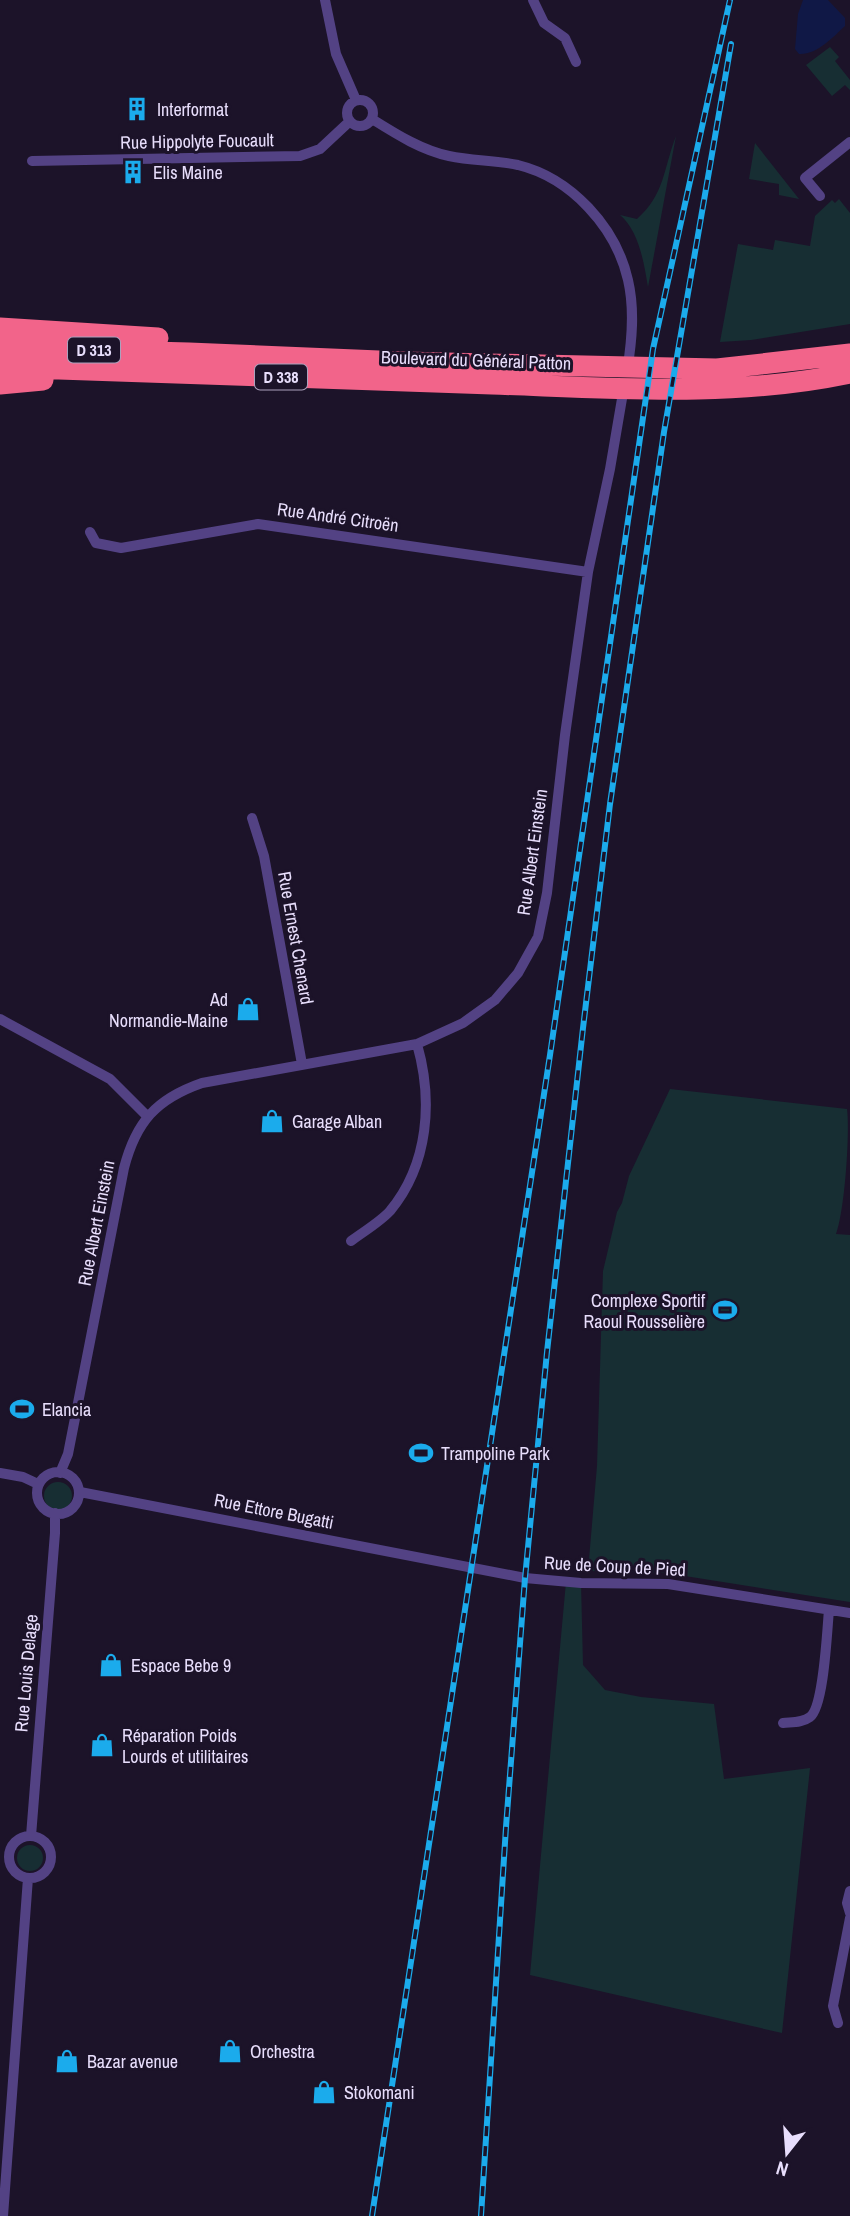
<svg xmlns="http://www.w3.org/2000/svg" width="850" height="2216" font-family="'Archivo Narrow',sans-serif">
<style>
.green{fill:#172e33}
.water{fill:#101846}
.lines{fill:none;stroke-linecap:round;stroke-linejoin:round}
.street{stroke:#534284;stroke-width:10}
.highway{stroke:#f2648a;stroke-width:21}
.rail-casing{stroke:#1babec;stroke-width:6}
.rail{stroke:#1c1329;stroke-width:3.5;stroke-dasharray:10;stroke-linecap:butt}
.labels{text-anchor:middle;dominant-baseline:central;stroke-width:6;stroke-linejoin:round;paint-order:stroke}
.shield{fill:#1c1329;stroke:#aba1bd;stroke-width:2}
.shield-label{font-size:16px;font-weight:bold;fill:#e8defc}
.poi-label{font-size:18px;fill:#e8defc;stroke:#1c1329;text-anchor:start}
.street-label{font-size:18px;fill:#e8defc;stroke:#1c1329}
</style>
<rect width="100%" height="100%" fill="#1c1329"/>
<!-- green -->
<path class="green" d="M830 47 839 57 835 61 850 80V90L845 85 832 96 806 65Z
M676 136 648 287C644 263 639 231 620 215L637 219C665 194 663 170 676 136Z
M755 143 799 199 779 195V184L749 179Z
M839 199 850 213V324L751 340 720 342 738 244 773 250 775 240 810 246 815 216 832 200 835 203Z
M670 1089 847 1109C850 1131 845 1210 836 1234L850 1235V1602L666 1573 588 1571 597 1466 603 1271 617 1212 622 1203 629 1176Z
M44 1496a14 14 0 1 1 28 0a14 14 0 1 1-28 0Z
M566 1582 581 1583 583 1665 605 1690 641 1697 714 1704 724 1779 810 1768 782 2033 530 1975Z
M17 1858a13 13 0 1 1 26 0a13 13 0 1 1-26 0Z"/>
<!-- water -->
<path class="water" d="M803 0H828L845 18V26C833 37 817 55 799 54L795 49 798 14Z"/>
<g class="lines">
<!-- street -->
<path class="street" d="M325 0 336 54 356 100
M533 0 544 23 565 38 576 62
M347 113a13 13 0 1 1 26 0a13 13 0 1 1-26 0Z
M372 119C396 134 421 150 449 156 472 161 495 160 518 165 571 178 616 227 628 280 635 310 632 341 627 371
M32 161 300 156 320 149 350 121
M820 196 805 178 850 142
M90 532 96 543 121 548 258 524 588 572
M252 818 264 856 302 1064
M0 1019 110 1079 147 1116
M351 1241C363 1232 380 1222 390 1211 429 1164 433 1100 417 1044
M37 1493a21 21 0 1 1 42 0a21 21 0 1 1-42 0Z
M0 1473 23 1477 38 1484
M60 1473 68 1454 124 1168C136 1122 156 1099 202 1083L417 1044 463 1023 495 1000 518 973 538 937 547 893 565 735 588 572 610 469 624 387
M80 1492 525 1578 581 1583 668 1584 850 1613
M783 1723C792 1722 802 1723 810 1717 824 1707 827 1630 829 1610
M9 1857a21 21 0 1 1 42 0a21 21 0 1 1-42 0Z
M31 1836 55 1533V1513
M850 1891 847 1903 850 1913
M838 2023 833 2006 850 1918
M3 2216 28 1878"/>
<!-- highway -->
<path class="highway" d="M0 328 158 338
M0 348 189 353 403 362 717 369 850 354
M0 367C164 373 328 379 492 384 611 388 733 398 850 373
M0 384 43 380"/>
<!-- rail casing -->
<g class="rail-casing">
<path id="rail" d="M372 2216 550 1055 653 349 730 0
M481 2216 506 1827 525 1578 547 1352 583 1028 610 804 664 432 731 44"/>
</g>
<!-- rail -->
<use href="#rail" class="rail"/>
</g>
<!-- icons -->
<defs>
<g id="building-bare" transform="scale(1.89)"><path d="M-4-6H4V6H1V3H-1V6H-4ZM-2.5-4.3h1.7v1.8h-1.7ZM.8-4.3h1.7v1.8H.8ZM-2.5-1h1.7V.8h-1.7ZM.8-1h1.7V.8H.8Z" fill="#1babec" stroke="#1c1329" stroke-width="2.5" paint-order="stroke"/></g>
<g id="shop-bare" transform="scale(1.89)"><path d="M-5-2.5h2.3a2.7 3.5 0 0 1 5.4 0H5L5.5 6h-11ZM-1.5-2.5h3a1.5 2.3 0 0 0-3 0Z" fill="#1babec" stroke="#1c1329" stroke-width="2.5" paint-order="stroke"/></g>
<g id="stadium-bare" transform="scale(1.89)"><path d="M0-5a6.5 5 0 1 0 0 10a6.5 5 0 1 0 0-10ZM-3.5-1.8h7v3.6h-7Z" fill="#1babec" stroke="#1c1329" stroke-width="2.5" paint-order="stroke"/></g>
</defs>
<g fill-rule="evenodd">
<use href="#building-bare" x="137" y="109"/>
<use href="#building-bare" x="133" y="172"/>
<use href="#shop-bare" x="248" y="1009"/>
<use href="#shop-bare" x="272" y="1121"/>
<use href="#stadium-bare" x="725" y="1310"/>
<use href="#stadium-bare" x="22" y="1409"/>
<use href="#stadium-bare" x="421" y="1453"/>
<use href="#shop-bare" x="111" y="1665"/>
<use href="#shop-bare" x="102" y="1745"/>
<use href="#shop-bare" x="230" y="2051"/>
<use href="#shop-bare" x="67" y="2061"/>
<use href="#shop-bare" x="324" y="2092"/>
</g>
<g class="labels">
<!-- shield labels -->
<g class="shield">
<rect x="68" y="337.5" width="52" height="25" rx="5"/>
<rect x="255" y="364.5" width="52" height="25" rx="5"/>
</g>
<g class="shield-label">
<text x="94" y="350">D 313</text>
<text x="281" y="377">D 338</text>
</g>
<!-- poi labels -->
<g class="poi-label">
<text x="157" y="109">Interformat</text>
<text x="153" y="172">Elis Maine</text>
<text x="228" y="999" text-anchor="end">Ad<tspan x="228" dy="21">Normandie-Maine</tspan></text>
<text x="292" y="1121">Garage Alban</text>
<text x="705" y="1300" text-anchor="end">Complexe Sportif<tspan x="705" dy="21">Raoul Rousselière</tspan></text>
<text x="42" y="1409">Elancia</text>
<text x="441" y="1453">Trampoline Park</text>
<text x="131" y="1665">Espace Bebe 9</text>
<text x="122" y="1735">Réparation Poids<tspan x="122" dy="21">Lourds et utilitaires</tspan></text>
<text x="250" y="2051">Orchestra</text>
<text x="87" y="2061">Bazar avenue</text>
<text x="344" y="2092">Stokomani</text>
</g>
<!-- street labels -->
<g class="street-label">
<text transform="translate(197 141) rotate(-1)">Rue Hippolyte Foucault</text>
<text transform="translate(476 360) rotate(2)">Boulevard du Général Patton</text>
<text transform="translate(338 517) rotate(8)">Rue André Citroën</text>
<text transform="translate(532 852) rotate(-82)">Rue Albert Einstein</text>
<text transform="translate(296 938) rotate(80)">Rue Ernest Chenard</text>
<text transform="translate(96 1223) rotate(-79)">Rue Albert Einstein</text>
<text transform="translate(274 1511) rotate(11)">Rue Ettore Bugatti</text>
<text transform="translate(615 1566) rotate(3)">Rue de Coup de Pied</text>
<text transform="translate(26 1673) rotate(-85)">Rue Louis Delage</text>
</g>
</g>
<!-- north arrow -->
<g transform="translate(787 2153) rotate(197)" stroke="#1c1329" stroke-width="5" paint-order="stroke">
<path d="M0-5L12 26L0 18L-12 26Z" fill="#e8defc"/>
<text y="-10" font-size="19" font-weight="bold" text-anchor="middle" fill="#e8defc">N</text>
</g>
</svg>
